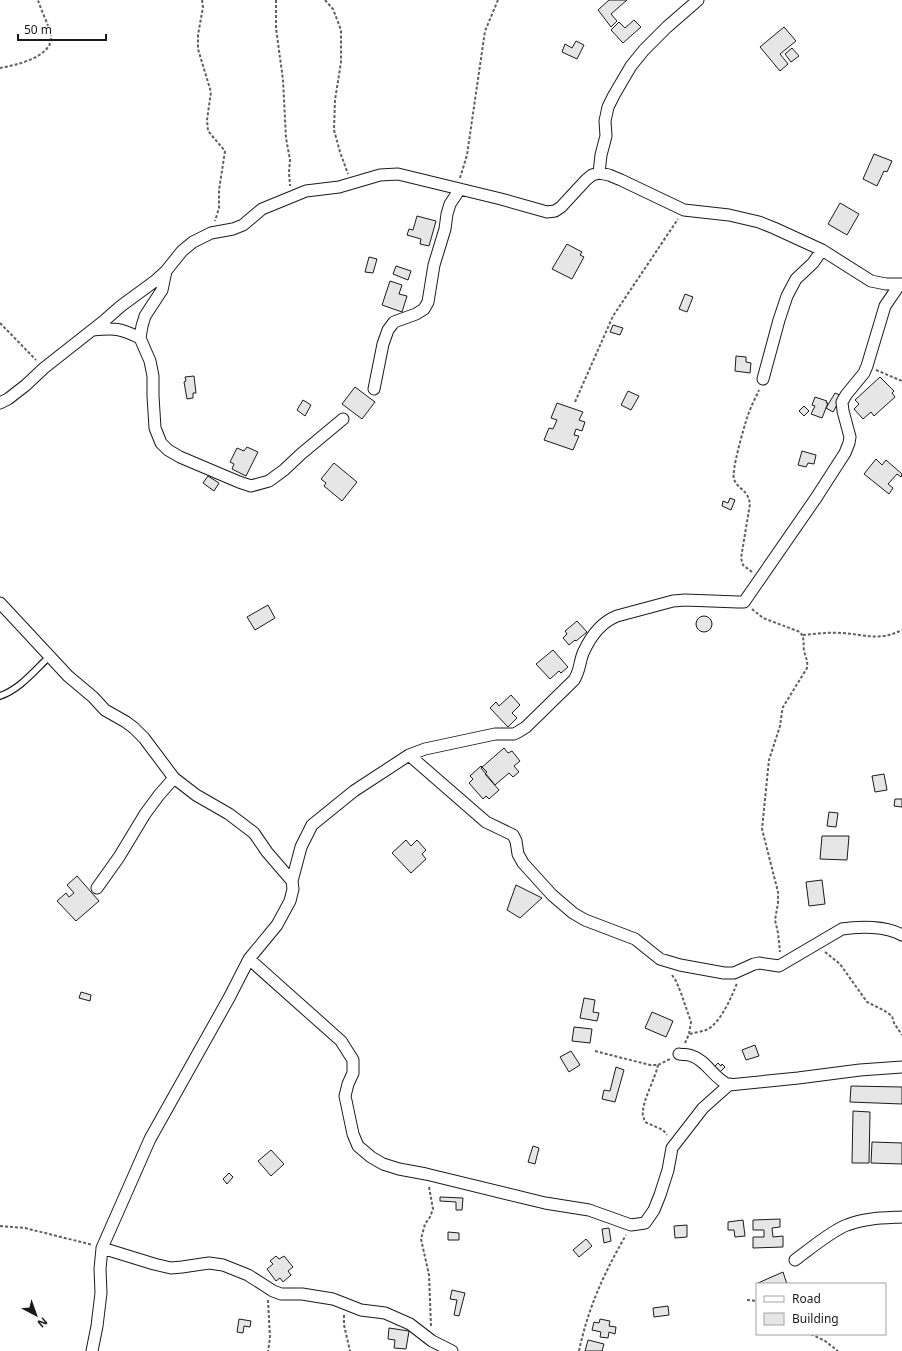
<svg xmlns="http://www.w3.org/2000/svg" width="902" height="1351" font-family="'Noto Sans',sans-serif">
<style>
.building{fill:#e6e6e6;stroke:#1a1a1a}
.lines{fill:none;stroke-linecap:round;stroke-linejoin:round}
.lane-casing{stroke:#1a1a1a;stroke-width:8}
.street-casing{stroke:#1a1a1a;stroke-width:13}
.path{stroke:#5f5f5f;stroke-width:2;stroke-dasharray:3 2;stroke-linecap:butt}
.lane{stroke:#fff;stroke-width:5.5}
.street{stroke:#fff;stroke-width:11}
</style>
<rect width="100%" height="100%" fill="#fff"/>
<!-- building -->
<path class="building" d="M609 0H627L611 14 617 21 611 27 598 10Z
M634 20 641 27 623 43 611 30 619 22 625 28Z
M784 27 796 41 780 54 788 64 780 71 760 47Z
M576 41 584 45 577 59 562 52 565 44 572 48Z
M792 48 799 56 791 62 785 54Z
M874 154 892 161 887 172 884 171 877 186 863 179Z
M840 203 859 214 847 235 828 224Z
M417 216 436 221 429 246 420 244 421 239 407 235 409 229 413 230Z
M567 244 582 252 580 255 584 257 572 279 552 269Z
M369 257 377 259 373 273 365 272Z
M396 266 411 271 408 280 393 274Z
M390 281 402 285 399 294 407 296 402 312 382 305Z
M685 294 693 297 687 312 679 309Z
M613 325 623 328 620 335 610 332Z
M736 356 746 357V362L751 363 750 373 735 371Z
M194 376 196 393H193V398L187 399 184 382 186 381 185 377Z
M880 377 894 391 892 393 895 397 874 416 871 412 863 419 854 409 859 404 855 400Z
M355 387 375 402 362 419 342 404Z
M628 391 639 396 631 410 621 405Z
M835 393 842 396 833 412 826 408Z
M815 397 827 401 826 403H828L822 418 811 414 815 406 812 405Z
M303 400 311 405 305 416 297 410Z
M557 403 583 412 579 420 585 422 582 431 576 429 574 435 579 436 573 450 544 440 549 428 553 429 557 420 551 418Z
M804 406 809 411 804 416 799 411Z
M247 447 258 452 246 476 232 469 234 464 230 462 237 448 244 451Z
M802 451 816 455 814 464 808 463 806 467 798 465Z
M876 459 882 465 886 460 902 474 901 477 897 474 888 484 893 488 889 494 864 474Z
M334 463 357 482 342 501 324 486 326 483 321 479Z
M208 476 219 483 214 491 203 483Z
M730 498 735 500 731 510 722 506 723 501 728 503Z
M268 605 275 618 255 630 247 617Z
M696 624a8 8 0 1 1 16 0a8 8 0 1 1-16 0Z
M577 621 587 632 576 641 575 640 569 645 563 638 567 634 565 631Z
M553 650 568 667 561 673 559 671 550 679 536 664Z
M511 695 520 705 512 713 517 718 508 727 490 708 496 702 499 706Z
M504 748 508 753 512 751 520 761 514 766 519 772 513 777 509 773 495 785 481 768Z
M481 766 487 772 485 774 499 790 489 799 486 796 483 799 469 783 473 779 470 776Z
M884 774 887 790 875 792 872 776Z
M895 799H902V807L894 806Z
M829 812 838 813 836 827 827 826Z
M822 836H849L847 860 820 859Z
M406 840 411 846 417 840 426 850 422 854 426 859 411 873 392 853Z
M77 876 99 901 76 921 57 901 66 893 69 897 74 893 67 885Z
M822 880 825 904 809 906 806 882Z
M516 885 542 898 520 918 507 910Z
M81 992 91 995 90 1001 79 998Z
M584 998 595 1000 593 1012 599 1013 597 1021 580 1018Z
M652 1012 673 1021 666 1037 645 1028Z
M574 1027 592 1029 590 1043 572 1041Z
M755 1045 759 1056 746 1060 742 1050Z
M571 1051 580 1065 569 1072 560 1057Z
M718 1063 721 1066 722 1064 725 1067 719 1073 714 1067Z
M616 1067 624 1070 615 1102 602 1099 604 1090 610 1091Z
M851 1086 902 1087V1104L850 1102Z
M853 1111 870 1112 869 1163H852Z
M872 1142 902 1143V1164L871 1163Z
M533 1146 539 1148 535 1164 528 1162Z
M271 1150 284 1164 271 1176 258 1161Z
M229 1173 233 1177 227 1184 223 1179Z
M440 1197 463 1198 462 1210H456V1202L440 1201Z
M780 1219V1227L772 1228 773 1237 783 1236V1247L753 1248V1237H764V1230H753V1220Z
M743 1220 745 1236 735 1237 734 1230H728V1222Z
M687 1225V1237L675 1238 674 1226Z
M609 1228 611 1241 604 1243 602 1229Z
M448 1232 459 1233V1240H448Z
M586 1239 592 1246 579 1257 573 1250Z
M276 1256 279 1259 284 1256 293 1267 288 1271 291 1275 283 1282 280 1278 276 1281 267 1269 273 1264 270 1261Z
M783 1272 787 1284H758V1283Z
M452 1290 465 1293 459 1316 454 1315 457 1300 450 1299Z
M668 1306 669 1315 654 1317 653 1308Z
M239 1319 251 1321 250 1327 244 1326 243 1333 237 1332Z
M600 1319 610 1321 609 1326 616 1327 615 1334 609 1332 608 1338 600 1337 601 1332 592 1330 594 1322 599 1323Z
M389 1328 409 1331 406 1349 394 1348 395 1340 388 1339Z
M588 1340 604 1344 602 1351H585Z"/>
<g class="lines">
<!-- lane casing -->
<g class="lane-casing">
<path id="lane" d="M0 696C20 689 34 671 49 657"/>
</g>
<!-- street casing -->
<g class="street-casing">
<path id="street" d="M599 173 601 155 606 136 605 121 608 107 614 95 631 66 644 50 667 27 698 0
M166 271 162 290 145 316 142 326 140 338 150 361 153 376V396L155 428 161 443 168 450 180 457 239 482 251 486 269 481 284 470 301 454 343 419
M93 330C115 328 120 328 140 338
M763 379 779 320 787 296 796 279 813 263 822 250
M374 389 383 344 388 330 394 322 416 314 424 309 428 302 434 265 445 229 447 214 450 204 460 189
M0 403 8 399 26 385 44 368 105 320 121 306 155 281 166 271 182 251 193 242 211 233 233 229 243 225 262 209 306 191 339 187 380 175 398 174 501 199 547 212 555 211 561 207 586 180 592 175 599 173 609 175 621 180 684 210 729 215 759 222 774 228 822 250 871 281 886 284H902
M0 603 68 676 93 697 105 710 126 722 134 728 144 738 174 778 196 795 229 814 254 833 267 852 292 881 293 889 290 901 277 925 249 959 229 998 150 1139 102 1248 100 1269 101 1293 97 1326 92 1351
M409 755 486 822 513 835 516 841 518 854 523 863 552 895 573 913 585 920 635 939 660 959 680 965 724 973H734L754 964 759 963 779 966 842 929C860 926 886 926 902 935
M292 881 301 847 312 825 354 791 409 755 425 749 495 734H514L518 732 526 727 574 680C581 669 579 661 584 651 591 636 602 622 617 616L673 601 685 600 738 602H744L816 498 845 453 849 443 850 437 843 411 842 402 846 395 864 373 867 366 885 306 900 284
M97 888 119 857 145 814 159 795 174 778
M249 959 341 1041 353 1060V1073L348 1084 345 1096 353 1134 358 1146 371 1157 383 1164 399 1169 426 1174 545 1203 589 1210 631 1225 645 1223 654 1210 660 1195 668 1170 672 1148 703 1108 730 1084
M679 1054C683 1055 688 1054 692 1056 706 1060 714 1079 729 1085L798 1078 860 1070 902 1067
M102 1248 154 1264 171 1268 182 1267 209 1263 223 1265 248 1275 273 1291 281 1294H302L333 1299 361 1310 385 1313 410 1324 432 1341 452 1351
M795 1260C810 1249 831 1231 847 1225 864 1218 884 1218 902 1217"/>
</g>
<!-- path -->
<path class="path" d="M202 0 203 7 198 35V49L211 92 207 120 208 131 225 151 219 190V208L215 221
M276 0V28L283 80 286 138 290 160 289 172 290 186
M325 0 333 9 341 30V62L335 100 334 130 340 152 348 174
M0 68C16 65 54 57 51 35 49 26 41 10 38 0
M460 178 467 155 485 31 498 0
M0 323 36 360
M876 370 902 381
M575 402 613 316 678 219
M752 572 743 565 741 558 750 504C748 489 738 490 734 479 731 472 744 427 747 418 750 408 755 399 759 390
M752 609 763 618 800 632C805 638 803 644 804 651 806 658 808 661 807 668L783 707 782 712 780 726 769 760 762 829 778 892V903L775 920 778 933 780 952
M803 635C815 634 828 632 841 633 865 634 878 642 902 630
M825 952 840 964 867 1002 885 1011 892 1016 894 1023 902 1035
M672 975 676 981 681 993 691 1022 689 1034 685 1043
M690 1034C695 1032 703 1032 708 1029 721 1022 732 996 737 983
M595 1051 650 1065H658L670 1059
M658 1065C655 1079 643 1100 643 1112 642 1115 644 1118 645 1122L663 1130 667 1135
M429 1187 433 1209 430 1217 425 1224 421 1239 429 1275 431 1327
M0 1226 25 1228 93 1245
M268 1300 270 1338 268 1351
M747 1300 757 1301
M344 1315V1325L350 1351
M811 1334 825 1341 838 1351
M579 1351C588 1308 604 1273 626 1235"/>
<!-- lane -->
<use href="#lane" class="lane"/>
<!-- street -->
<use href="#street" class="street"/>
</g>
<!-- legend -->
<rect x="756" y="1283" width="130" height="52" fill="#ffffff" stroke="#a3a3a3"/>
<rect x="764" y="1296" width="20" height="6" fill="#ffffff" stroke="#a3a3a3"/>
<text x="792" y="1303" font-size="12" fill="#1a1a1a">Road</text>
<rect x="764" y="1313" width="20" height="12" fill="#e6e6e6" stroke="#a3a3a3"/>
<text x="792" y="1323" font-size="12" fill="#1a1a1a">Building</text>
<!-- north arrow -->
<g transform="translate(36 1315) rotate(139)" stroke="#ffffff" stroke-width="3" paint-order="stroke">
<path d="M0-3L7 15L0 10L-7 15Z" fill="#1a1a1a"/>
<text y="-6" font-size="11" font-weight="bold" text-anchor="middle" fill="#1a1a1a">N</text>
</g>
<!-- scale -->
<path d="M18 34v6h88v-6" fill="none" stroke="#1a1a1a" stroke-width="2"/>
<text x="24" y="34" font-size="12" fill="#1a1a1a" stroke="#ffffff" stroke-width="3" paint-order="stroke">50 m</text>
</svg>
